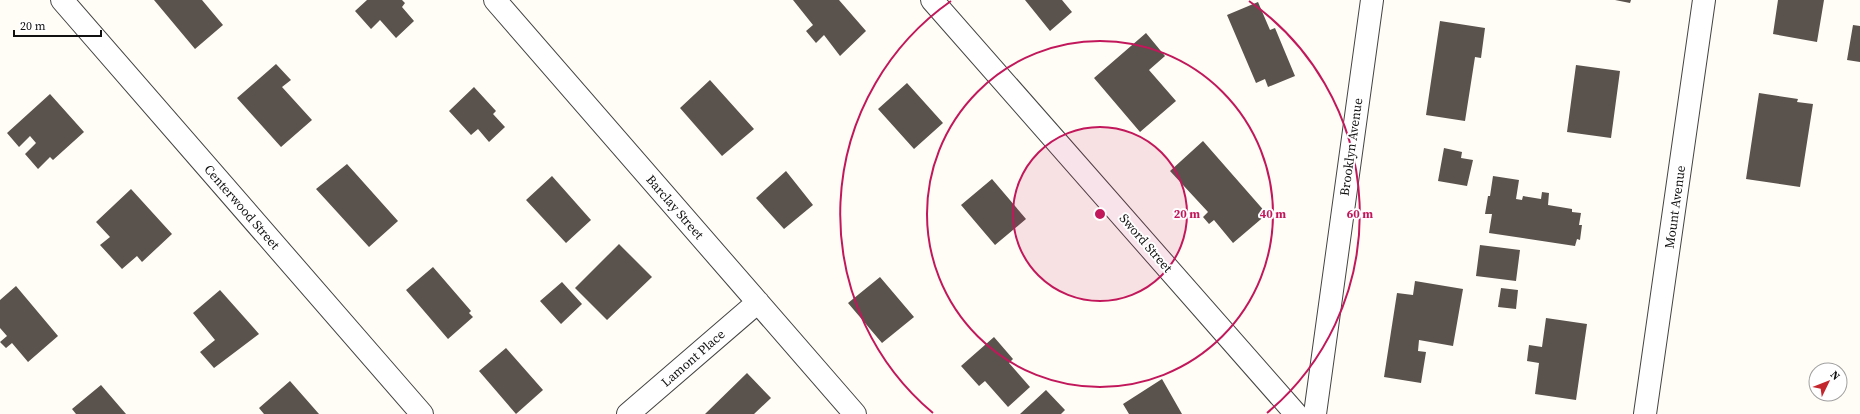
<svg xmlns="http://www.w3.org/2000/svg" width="1860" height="414" font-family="'Source Serif 4',serif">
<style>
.building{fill:#5a524d}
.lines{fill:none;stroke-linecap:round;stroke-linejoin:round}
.minor-casing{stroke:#444;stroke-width:24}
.tertiary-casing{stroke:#444;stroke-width:24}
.minor{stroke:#fff;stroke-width:22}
.tertiary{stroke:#fff;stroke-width:22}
.ring{fill:none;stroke:#c2185b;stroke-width:2}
.labels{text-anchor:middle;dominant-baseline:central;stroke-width:4;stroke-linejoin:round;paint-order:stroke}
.street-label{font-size:13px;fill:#111;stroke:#fff}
.centre{fill:#c2185b;stroke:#fff;stroke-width:2}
.ring-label{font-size:12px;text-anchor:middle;font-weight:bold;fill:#c2185b;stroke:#fff;stroke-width:4;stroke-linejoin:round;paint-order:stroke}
</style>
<rect width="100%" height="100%" fill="#fffdf5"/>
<!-- building -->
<path class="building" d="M154 0H202L223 25 195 49Z
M367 0H402L405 3 402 7 414 21 396 38 380 20 371 29 355 11Z
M793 0H839L866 31 840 56 824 35 816 43 806 31 813 25Z
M1025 0H1062L1072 12 1050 31Z
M1615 0H1631L1630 3Z
M1778 0H1824L1817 42 1773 34Z
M1258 2 1270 30 1275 28 1295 76 1268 87 1265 79 1256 83 1227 15Z
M1440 21 1485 28 1481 58 1475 57 1465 121 1426 115Z
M1853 25 1860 26V62L1847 60Z
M1146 33 1165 56 1149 70 1176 101 1140 132 1094 78Z
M276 64 291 80 282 87 312 120 281 147 237 98Z
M1576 65 1620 71 1611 138 1567 132Z
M710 80 754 129 722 156 680 108Z
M907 83 943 123 914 149 878 109Z
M474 87 496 111 493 114 505 127 489 142 478 129 471 135 449 111Z
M1759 93 1798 99 1797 102 1813 104 1800 187 1746 179Z
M50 94 84 132 53 160 50 157 38 169 25 154 36 143 30 136 19 147 7 133Z
M1203 141 1267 214 1233 243 1214 220 1209 224 1203 217 1208 212 1170 171Z
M1444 148 1462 152 1461 158 1473 160 1467 186 1438 181Z
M347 164 398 221 369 247 316 189Z
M786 171 813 205 784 229 756 198Z
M552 176 591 220 566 243 526 200Z
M1493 176 1519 180 1516 199 1522 200 1523 196 1541 199 1542 192 1549 193 1548 205 1572 209V212L1581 213 1579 225H1582L1580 240 1577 239 1575 246 1489 233 1492 214H1485L1488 196H1490Z
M992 179 1026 219 995 245 961 205Z
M131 189 172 234 142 262 137 256 122 269 100 245 110 237 96 222Z
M619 244 652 277 607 320 575 288Z
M1480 245 1520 250 1516 281 1476 276Z
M433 267 471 311 469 313 473 317 448 339 406 290Z
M880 277 914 317 882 343 848 303Z
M1415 281 1463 289 1453 346 1419 340 1418 351 1426 352 1421 383 1384 377 1397 293 1413 295Z
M562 282 582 304 561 324 540 301Z
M16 286 58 336 28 362 12 343 6 348 0 342 7 336 0 328V300Z
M1501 288 1518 290 1516 309 1498 307Z
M220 290 259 334 214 368 200 352 215 340 193 313Z
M1546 318 1587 324 1576 400 1535 394 1539 363 1527 361 1529 345 1542 347Z
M994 337 1013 359 1009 363 1030 387 1008 407 985 381 979 386 961 366Z
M506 348 543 390 516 414 479 371Z
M747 373 771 398 754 414H705Z
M1162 379 1182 414H1129L1123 404Z
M290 381 319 414H264L259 408Z
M101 385 126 414H76L72 409Z
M1046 390 1065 410 1061 414H1020Z"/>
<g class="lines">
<!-- minor casing -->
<g class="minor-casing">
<path id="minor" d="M62 0 422 414
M495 0 855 414
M932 0 1296 414
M628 414 758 302
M1315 414 1372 0"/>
</g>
<!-- tertiary casing -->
<g class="tertiary-casing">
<path id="tertiary" d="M1645 414 1704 0"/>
</g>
<!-- minor -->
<use href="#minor" class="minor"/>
<!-- tertiary -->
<use href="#tertiary" class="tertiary"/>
</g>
<!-- distance rings -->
<circle cx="1100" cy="214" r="87" fill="#c2185b" fill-opacity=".12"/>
<g class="ring">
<circle cx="1100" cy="214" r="87"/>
<circle cx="1100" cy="214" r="173"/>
<path d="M933 413A260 260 0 0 1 951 1M1249 1A260 260 0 0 1 1267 413"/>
</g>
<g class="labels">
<!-- street labels -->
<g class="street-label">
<text transform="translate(1351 147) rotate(-82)">Brooklyn Avenue</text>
<text transform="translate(242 207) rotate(49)">Centerwood Street</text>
<text transform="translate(675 207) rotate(49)">Barclay Street</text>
<text transform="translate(1675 207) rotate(-82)">Mount Avenue</text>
<text transform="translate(1146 243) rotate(49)">Sword Street</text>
<text transform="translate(693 358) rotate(-41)">Lamont Place</text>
</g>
</g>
<circle cx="1100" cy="214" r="6" class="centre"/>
<g class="ring-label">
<text x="1187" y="218">20 m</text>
<text x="1273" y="218">40 m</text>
<text x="1360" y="218">60 m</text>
</g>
<!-- north arrow -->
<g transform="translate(1828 382) rotate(47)"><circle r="19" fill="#ffffff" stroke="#a0a0a0"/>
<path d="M0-3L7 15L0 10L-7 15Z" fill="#c4262e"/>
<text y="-6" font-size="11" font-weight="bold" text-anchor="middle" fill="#111111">N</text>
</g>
<!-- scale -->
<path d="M14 30v6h87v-6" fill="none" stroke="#111111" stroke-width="2"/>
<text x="20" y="30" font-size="12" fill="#111111" stroke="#ffffff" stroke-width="3" paint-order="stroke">20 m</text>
</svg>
